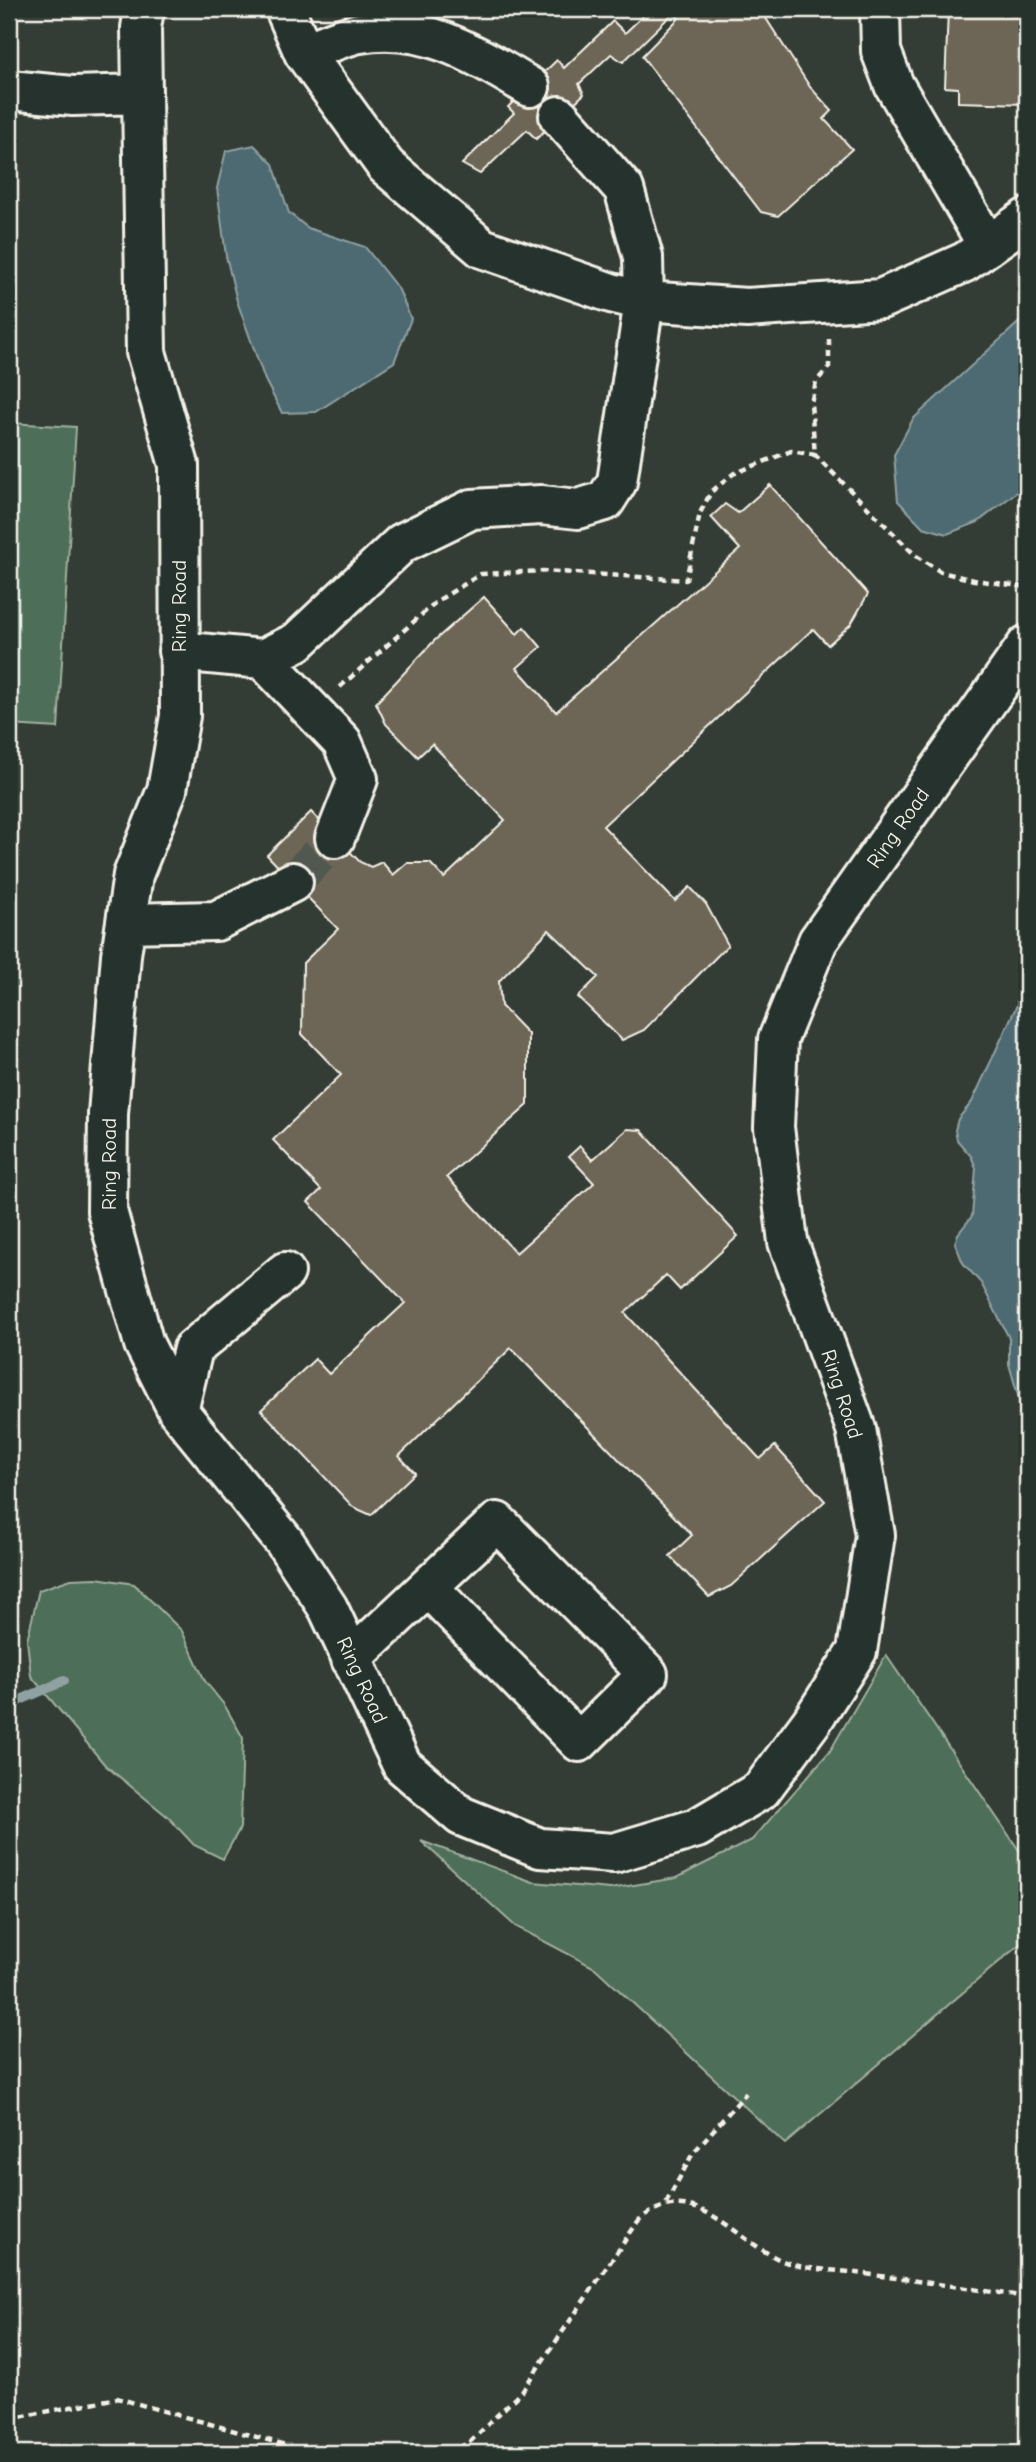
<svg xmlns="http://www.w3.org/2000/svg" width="1036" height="2462" font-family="'Comic Neue',sans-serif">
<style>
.green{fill:#4e6e58;stroke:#a1b0a0;stroke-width:2}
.water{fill:#4d6b73;stroke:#90a1a2;stroke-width:2}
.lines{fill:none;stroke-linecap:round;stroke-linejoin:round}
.stream{stroke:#90a1a2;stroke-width:10}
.building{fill:#6d6656;stroke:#f4f1e8;stroke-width:2}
.minor-tunnel{stroke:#515850;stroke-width:38;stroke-dasharray:38 19;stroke-linecap:butt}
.minor-casing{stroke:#f4f1e8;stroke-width:44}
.path{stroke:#f4f1e8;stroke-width:4.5;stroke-dasharray:7 5;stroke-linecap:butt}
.minor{stroke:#26332d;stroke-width:38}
.labels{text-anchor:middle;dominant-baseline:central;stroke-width:5;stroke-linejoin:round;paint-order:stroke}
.street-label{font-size:21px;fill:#f4f1e8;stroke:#26332d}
</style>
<rect width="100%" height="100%" fill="#343d35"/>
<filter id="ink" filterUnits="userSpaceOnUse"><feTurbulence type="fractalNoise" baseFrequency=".0143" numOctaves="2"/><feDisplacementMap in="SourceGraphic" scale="14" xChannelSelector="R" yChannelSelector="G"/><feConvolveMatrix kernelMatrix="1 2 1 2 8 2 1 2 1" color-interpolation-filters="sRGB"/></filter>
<g filter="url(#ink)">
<!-- green -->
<path class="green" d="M9 423 76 427 58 728 9 725Z
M96 1578 134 1584 182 1631 205 1681 225 1706 243 1738 240 1828 223 1859 194 1845 168 1817 105 1765 31 1676 27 1640 39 1590 71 1579Z
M886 1655 1027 1862V1938L785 2144 595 1968 515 1926 421 1841 533 1882 610 1889 676 1878 752 1840 830 1751Z"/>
<!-- water -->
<path class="water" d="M254 145 273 164 289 213 308 228 365 247 399 290 411 319 394 362 316 412 282 413 265 380 237 301 226 256 217 188 226 151Z
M1027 315V484L978 522 947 534 923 527 898 501 894 455 913 419Z
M1027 952V1427L1009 1364V1338L981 1283 963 1263 955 1243 958 1234 972 1216 976 1168 971 1156 957 1140 955 1130 958 1119 972 1102 1017 1005 1022 961Z"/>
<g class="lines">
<!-- stream -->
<path class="stream" d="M9 1705 64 1681"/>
</g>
<!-- building -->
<path class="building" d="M650 9H760L810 87 832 111 824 119 852 149 778 216 761 212 642 56 679 18 673 13 623 62 611 54 579 84 584 94 536 139 527 130 480 174 462 164 514 113 508 107 557 60 564 68 613 21 625 33Z
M948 9H1027V104L958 102V88L945 87Z
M770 485 868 594 851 624 828 645 813 629 603 826 675 901 690 887 706 904 728 945 644 1030 622 1040 578 997 598 977 549 930 499 981 501 1006 528 1034V1105L447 1177 516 1253 594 1183 569 1156 580 1146 592 1160 627 1129 641 1130 738 1236 680 1290 666 1275 625 1313 760 1459 775 1446 825 1501 731 1586 709 1597 670 1556 692 1535 511 1348 399 1456 415 1473 371 1515 353 1507 261 1410 315 1359 329 1374 405 1303 308 1202 321 1190 273 1140 341 1075 302 1034 303 963 338 929 267 855 311 812 360 862 371 867 382 862 393 875 407 863H430L444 878 505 820 432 744 418 757 386 724 376 703 434 641 484 597 517 634 524 627 541 647 517 668 556 712 740 549 711 517 725 504 738 513Z"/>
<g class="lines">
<!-- minor-tunnel -->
<path class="minor-tunnel" d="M293 882 335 838"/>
<!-- minor casing -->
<g class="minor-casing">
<path id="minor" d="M144 9 141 28 146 352 179 465 180 716 167 790 133 875 121 955 108 1114 107 1211 144 1344 178 1411 284 1541 328 1608 402 1765 461 1816 540 1848 614 1853 697 1828 761 1790 812 1721 857 1651 875 1535 856 1429 788 1242 774 1127 778 1039 818 941 1027 645
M285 9 304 53 386 166 482 248 611 293 644 301 747 308 881 299 965 262 1027 218
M880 9 881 51 894 85 988 246
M304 53C322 46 342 36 360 33 424 21 478 56 530 87
M9 90 73 96 141 94
M178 651 263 659 342 742 358 779 335 838
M263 659 297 642 402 543 472 509 541 505 578 509 605 501 617 482 644 301 643 257 624 189 559 116
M126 923 216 921 293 882
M178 1411 193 1349 285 1272
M351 1659 497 1522 648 1674 579 1742 428 1587"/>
</g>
<!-- path -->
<path class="path" d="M829 339V367L816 382 811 403 815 455 915 555 941 572 974 580 1027 587
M340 687 437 601 481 574 543 571 686 580 700 513 711 492 733 474 791 451 815 455
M666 2203 693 2153 746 2093
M9 2419 117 2398 314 2453
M448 2453 470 2442 522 2391 639 2220C696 2174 735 2244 788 2263 809 2270 836 2270 857 2273 914 2280 971 2289 1027 2297"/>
<!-- minor -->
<use href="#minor" class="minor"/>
</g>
</g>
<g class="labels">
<!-- street labels -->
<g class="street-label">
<text transform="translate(179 606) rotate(-90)">Ring Road</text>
<text transform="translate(898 828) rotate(-55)">Ring Road</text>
<text transform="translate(109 1164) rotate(-90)">Ring Road</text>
<text transform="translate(842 1394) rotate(72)">Ring Road</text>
<text transform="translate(362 1680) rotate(65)">Ring Road</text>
</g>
</g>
<!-- margin -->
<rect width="1036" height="2462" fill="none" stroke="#26332d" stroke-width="35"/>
<rect x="18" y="18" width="1001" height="2427" fill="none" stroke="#f4f1e8" stroke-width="2.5" filter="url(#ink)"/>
</svg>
